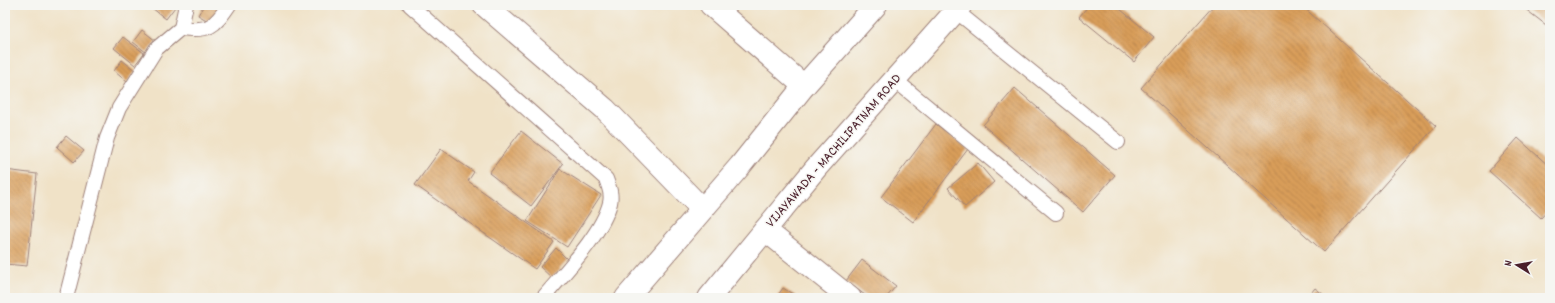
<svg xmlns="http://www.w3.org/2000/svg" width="1555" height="303" font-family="Dekko,sans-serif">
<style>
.building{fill:url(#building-back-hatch)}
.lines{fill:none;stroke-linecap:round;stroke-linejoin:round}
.service-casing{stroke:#9d8079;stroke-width:16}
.minor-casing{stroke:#9d8079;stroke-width:24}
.trunk-casing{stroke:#9d8079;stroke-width:24}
.service{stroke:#fff;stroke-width:14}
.minor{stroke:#fff;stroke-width:22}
.trunk{stroke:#fff;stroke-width:22}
.labels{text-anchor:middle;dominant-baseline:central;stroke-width:3;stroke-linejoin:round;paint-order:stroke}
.street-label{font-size:14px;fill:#4a1f2b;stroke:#f6f6f2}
</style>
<defs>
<pattern id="building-back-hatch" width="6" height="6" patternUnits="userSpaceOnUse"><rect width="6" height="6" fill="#d99e5a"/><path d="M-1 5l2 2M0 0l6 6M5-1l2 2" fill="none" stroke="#b2804b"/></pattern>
</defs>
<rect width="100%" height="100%" fill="#f6f6f2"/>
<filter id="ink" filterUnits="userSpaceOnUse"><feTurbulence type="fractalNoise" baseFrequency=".025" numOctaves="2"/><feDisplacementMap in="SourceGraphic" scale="8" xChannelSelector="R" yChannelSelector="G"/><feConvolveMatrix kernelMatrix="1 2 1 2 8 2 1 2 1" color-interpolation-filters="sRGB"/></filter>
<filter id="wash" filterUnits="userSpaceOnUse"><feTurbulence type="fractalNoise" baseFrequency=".012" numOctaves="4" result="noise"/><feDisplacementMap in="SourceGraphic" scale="16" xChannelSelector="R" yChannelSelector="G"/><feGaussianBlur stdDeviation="0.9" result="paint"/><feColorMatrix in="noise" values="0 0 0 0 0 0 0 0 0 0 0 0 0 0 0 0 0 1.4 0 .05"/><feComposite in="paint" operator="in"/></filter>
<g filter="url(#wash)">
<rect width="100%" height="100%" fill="#f0e2c7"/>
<g id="blocks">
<!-- building -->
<path class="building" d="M155 5H172L175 7 166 19 152 8Z
M204 5H224L213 24 198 15Z
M1089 5H1115L1154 37 1134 62 1079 17Z
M1214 5H1301L1436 126 1324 252 1141 88Z
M1520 5H1550V28Z
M142 30 156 41 147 53 133 42Z
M123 37 144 53 135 65 114 48Z
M122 60 136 71 127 82 114 71Z
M1015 88 1115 175 1083 212 983 125Z
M936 124 968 149 913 222 881 197Z
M521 131 563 164 531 206 489 173Z
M66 136 84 151 74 162 57 147Z
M1518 138 1550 167V208L1541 218 1489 171Z
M441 149 474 172 468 181 554 242 535 269 415 185Z
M978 163 994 182 965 207 948 188Z
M560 169 601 195 567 247 527 221Z
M5 170 37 174 27 266 5 264Z
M556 248 568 260 552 278 540 267Z
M862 260 896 286 886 298H869L846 281Z
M783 288 799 298H776Z
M1315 288 1328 298H1307Z"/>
</g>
</g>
<g filter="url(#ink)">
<use href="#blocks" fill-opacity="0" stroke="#9d8079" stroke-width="1"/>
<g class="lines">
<!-- service casing -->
<g class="service-casing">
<path id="service" d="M410 5 606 179C609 187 612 194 610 203 602 234 564 273 543 298
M956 11 1118 142
M181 28C209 32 214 27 229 5
M895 80 1056 213
M66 298 107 138 119 108 156 49 181 28 186 5"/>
</g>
<!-- minor casing -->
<g class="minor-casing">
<path id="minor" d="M484 5 605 109 702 209
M711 5 804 86
M765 230 850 298"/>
</g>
<!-- trunk casing -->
<g class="trunk-casing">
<path id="trunk" d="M626 298 740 166 804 86 876 5
M709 298 816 168 961 5"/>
</g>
<!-- service -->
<use href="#service" class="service"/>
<!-- minor -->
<use href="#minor" class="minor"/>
<!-- trunk -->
<use href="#trunk" class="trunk"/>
</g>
</g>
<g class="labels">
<!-- street labels -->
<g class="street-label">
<text transform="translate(834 151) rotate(-49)">VIJAYAWADA - MACHILIPATNAM ROAD</text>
</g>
</g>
<!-- margin -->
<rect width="1555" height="303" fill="none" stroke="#f6f6f2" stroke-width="20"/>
<!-- north arrow -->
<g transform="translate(1517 265) rotate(281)" stroke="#f6f6f2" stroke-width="3" paint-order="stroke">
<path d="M0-3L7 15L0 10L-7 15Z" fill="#4a1f2b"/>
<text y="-6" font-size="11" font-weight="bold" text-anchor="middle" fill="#4a1f2b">N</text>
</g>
</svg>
